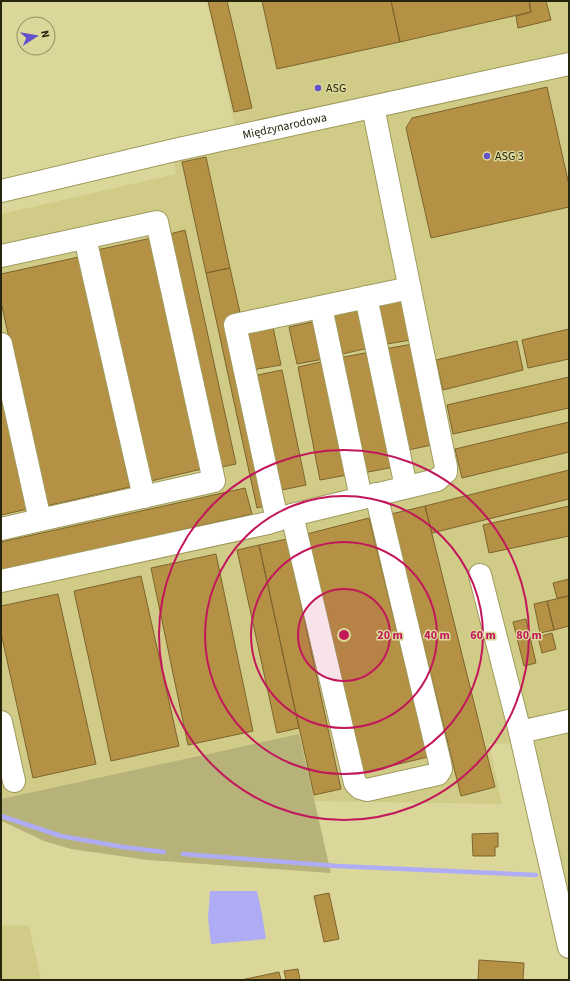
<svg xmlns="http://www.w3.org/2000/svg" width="570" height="981" font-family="'Source Sans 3',sans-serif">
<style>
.built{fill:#d0cb86}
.green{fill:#b6b279}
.water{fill:#afacf6}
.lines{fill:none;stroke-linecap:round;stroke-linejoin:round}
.stream{stroke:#afacf6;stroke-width:4.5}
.building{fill:#b49144;stroke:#7d642c}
.minor-casing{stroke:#9f9b5f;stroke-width:24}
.minor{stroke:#fff;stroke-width:22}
.ring{fill:none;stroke:#c2185b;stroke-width:2}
.poi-dot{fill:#6452cb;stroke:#dbd79a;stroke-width:1.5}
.labels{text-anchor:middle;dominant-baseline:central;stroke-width:3;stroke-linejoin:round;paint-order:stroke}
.poi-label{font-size:12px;fill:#26240c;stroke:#dbd79a;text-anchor:start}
.street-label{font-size:12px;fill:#26240c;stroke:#dbd79a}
.centre{fill:#c2185b;stroke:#dbd79a;stroke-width:2}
.ring-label{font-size:12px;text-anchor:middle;font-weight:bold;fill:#c2185b;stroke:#dbd79a;stroke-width:3;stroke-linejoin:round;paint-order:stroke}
</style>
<rect width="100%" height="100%" fill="#dbd79a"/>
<!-- built -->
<path class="built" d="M207 1H569V53L235 127Z
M569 69V917L516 743 489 744 502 804 314 801 298 734 1 799V214L176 174 173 159Z
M1 925 29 926 41 980H1Z"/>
<!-- green -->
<path class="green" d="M299 734 331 873 148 860 71 849 44 841 6 823 1 821V810H2L1 799Z"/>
<!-- water -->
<path class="water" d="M210 891H257L262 914 266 939 211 944 208 918Z"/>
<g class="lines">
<!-- stream -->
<path class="stream" d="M1 816 61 836 123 847 164 852
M183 854 337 866 536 875"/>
</g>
<!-- building -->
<path class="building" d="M208 1H227L252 108 234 112Z
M262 1H391L400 42 277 69Z
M391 1H529L531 12 400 42Z
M529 1H546L551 20 518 28 516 16 531 12Z
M547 87 569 185V207L431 238 406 128 412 118Z
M206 157 230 268 206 273 182 162Z
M185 230 236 464 217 468 166 235Z
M156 237 206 468 147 482 97 250Z
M79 257 130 487 46 506 1 302V274Z
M230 268 241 317 269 505 257 508 206 273Z
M403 299 411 340 381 345 374 304Z
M361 307 369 348 338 355 330 314Z
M317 321 324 359 297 364 289 327Z
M273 327 281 365 252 370 244 333Z
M569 329V359L528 368 522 340Z
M517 341 523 370 443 390 436 360Z
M413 344 432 445 403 451 384 349Z
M370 352 394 467 363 473 339 358Z
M325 361 347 475 320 480 298 367Z
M282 370 306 485 277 491 253 376Z
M569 377V408L453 434 447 405Z
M1 389 28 509 1 515Z
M569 422V452L462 478 455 449Z
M569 470V499L432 533 425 506Z
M245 488 252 514 1 571V542Z
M425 506 495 787 461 796 391 514Z
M569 506V536L489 553 483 525Z
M369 518 428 757 361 773 303 535Z
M287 539 341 789 314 795 259 545Z
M259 545 299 728 277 733 237 550Z
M216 554 253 731 188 745 151 568Z
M141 576 179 746 111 761 74 591Z
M569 579V596L557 598 553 583Z
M58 594 96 764 33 778 1 633V606Z
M569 596V626L554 630 547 601Z
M547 601 554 630 540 633 534 604Z
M526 619 536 663 524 666 513 622Z
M552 633 556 649 542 653 538 637Z
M498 833V847H495V856H473L472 834Z
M329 893 339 939 324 942 314 896Z
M479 960 524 963 523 980H478Z
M298 969 300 980H286L284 971Z
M279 972 281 980H241Z"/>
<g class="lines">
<!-- minor casing -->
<g class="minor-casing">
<g id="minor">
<path id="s1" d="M1 191 179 149 569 64"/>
<path d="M85 238 144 497"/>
<path d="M1 256 157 222 214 481 40 520"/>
<path d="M366 297 406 487"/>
<path d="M321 307 361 498"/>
<path d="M1 344 40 520 1 529"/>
<path d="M292 515 355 783 360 788 367 790 438 774 441 769 440 763 376 494"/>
<path d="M277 520 235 325 410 288"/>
<path d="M480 575 520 732 569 947"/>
<path d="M1 581 268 523 292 515 437 480 446 472V467L373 107"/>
<path d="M1 722 14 781"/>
<path d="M520 732 569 721"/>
</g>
</g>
<!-- minor -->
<use href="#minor" class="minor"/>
</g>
<!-- distance rings -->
<circle cx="344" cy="635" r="46" fill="#c2185b" fill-opacity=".12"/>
<g class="ring">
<circle cx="344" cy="635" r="46"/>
<circle cx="344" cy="635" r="93"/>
<circle cx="344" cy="635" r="139"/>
<circle cx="344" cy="635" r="185"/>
</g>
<!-- markers -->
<g class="poi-dot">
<circle cx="318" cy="88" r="4"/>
<circle cx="487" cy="156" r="4"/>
</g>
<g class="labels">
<!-- poi labels -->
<g class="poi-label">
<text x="326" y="88">ASG</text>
<text x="495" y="156">ASG 3</text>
</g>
<!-- street labels -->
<g class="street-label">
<text stroke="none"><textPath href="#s1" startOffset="291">Międzynarodowa</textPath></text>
</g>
</g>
<circle cx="344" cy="635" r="6" class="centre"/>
<g class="ring-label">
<text x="390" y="639">20 m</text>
<text x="437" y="639">40 m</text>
<text x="483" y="639">60 m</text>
<text x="529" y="639">80 m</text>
</g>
<!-- border -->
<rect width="570" height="981" fill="none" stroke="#26240c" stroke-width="4"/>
<!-- north arrow -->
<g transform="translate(36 36) rotate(78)"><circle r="19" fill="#dbd79a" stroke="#938f61"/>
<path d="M0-3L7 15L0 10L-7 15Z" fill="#6452cb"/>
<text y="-6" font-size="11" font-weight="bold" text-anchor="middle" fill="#26240c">N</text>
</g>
</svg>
